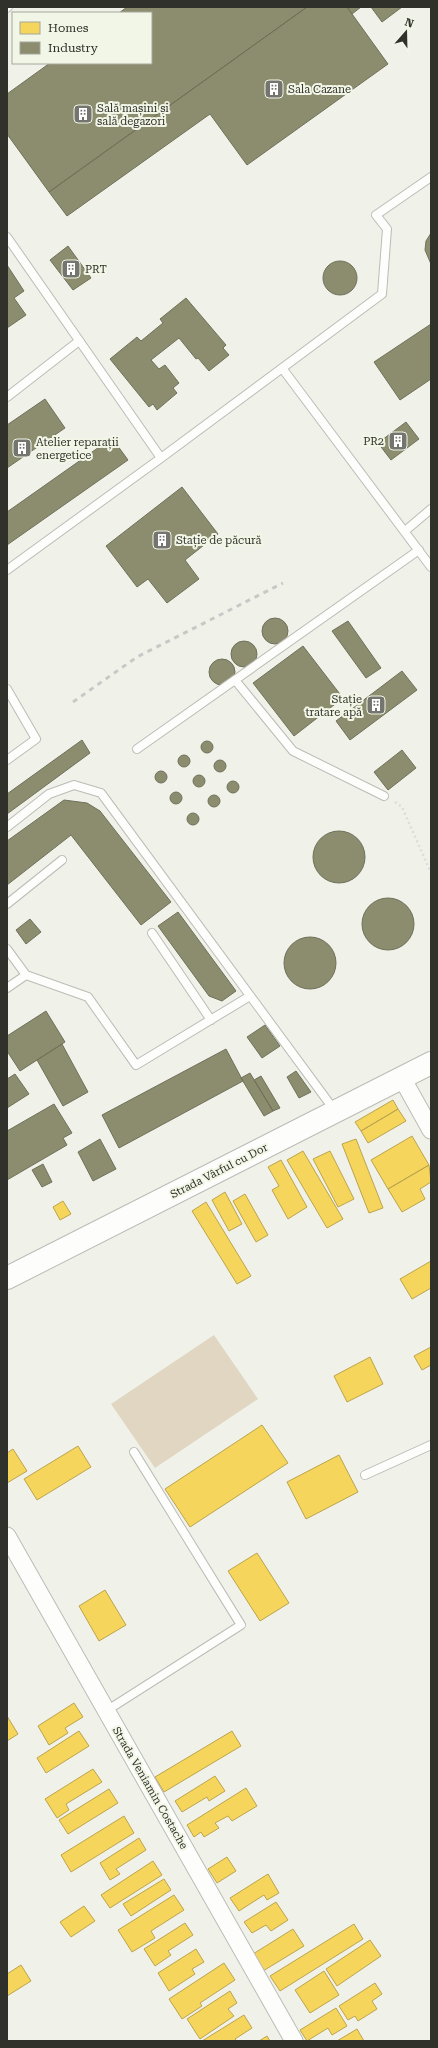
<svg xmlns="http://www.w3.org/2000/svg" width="438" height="2048" font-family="'Roboto Serif',serif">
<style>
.green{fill:#e0d6c2}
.homes{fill:#f6d55c;stroke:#bba44d}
.industry{fill:#8c8c6e;stroke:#70715a}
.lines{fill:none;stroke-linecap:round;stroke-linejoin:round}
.lane-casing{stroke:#bbbcb6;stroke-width:10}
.street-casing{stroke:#bbbcb6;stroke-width:19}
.secondary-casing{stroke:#bbbcb6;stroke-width:24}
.path{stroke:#dcdcda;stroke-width:2.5;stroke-dasharray:2 3;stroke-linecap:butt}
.lane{stroke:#fdfdfc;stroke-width:8}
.street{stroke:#fdfdfc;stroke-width:17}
.secondary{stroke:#fdfdfc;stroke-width:22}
.rail{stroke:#c8c9c6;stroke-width:3;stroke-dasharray:5 5;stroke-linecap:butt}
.labels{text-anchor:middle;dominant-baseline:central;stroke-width:4;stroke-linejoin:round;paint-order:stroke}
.poi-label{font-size:11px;fill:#30312b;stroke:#f2f6e6;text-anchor:start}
.street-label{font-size:11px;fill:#30312b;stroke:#f2f6e6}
</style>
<rect width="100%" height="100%" fill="#f0f2ea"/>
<!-- green -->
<path class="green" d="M214 1335 258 1399 155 1468 111 1404Z"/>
<!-- homes -->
<path class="homes" d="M393 1100 398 1109 361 1131 355 1122Z
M398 1109 406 1121 368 1143 361 1131Z
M412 1136 429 1165 388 1189 371 1160Z
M356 1139 383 1208 369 1213 342 1144Z
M303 1151 343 1219 327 1228 287 1160Z
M330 1151 354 1199 338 1207 313 1159Z
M281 1160 307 1207 288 1219 272 1190 279 1186 268 1167Z
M429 1165 431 1182 420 1189 425 1199 402 1212 388 1189Z
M225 1192 242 1224 229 1231 212 1200Z
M245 1194 268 1235 256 1242 233 1201Z
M63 1201 71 1214 60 1220 53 1207Z
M206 1202 251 1276 237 1284 192 1211Z
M431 1261V1288L412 1299 400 1279Z
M431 1347V1365L422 1370 414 1356Z
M370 1357 383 1384 347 1402 334 1376Z
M262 1425 288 1463 190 1527 165 1489Z
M78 1446 91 1467 37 1500 24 1479Z
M13 1449 27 1471 7 1483V1453Z
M339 1455 358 1492 306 1519 287 1482Z
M257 1553 289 1603 260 1621 228 1571Z
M105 1590 126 1625 99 1641 79 1606Z
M74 1703 83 1717 65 1728 68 1733 49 1745 38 1726Z
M7 1716 18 1734 7 1741Z
M79 1731 89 1746 46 1773 37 1758Z
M232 1731 241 1746 164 1792 155 1777Z
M93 1769 102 1782 66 1804 69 1810 57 1818 45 1799Z
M215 1776 225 1791 209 1801 207 1797 182 1812 175 1801Z
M246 1788 257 1806 232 1821 228 1816 215 1823 219 1828 204 1837 201 1832 194 1837 187 1825Z
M109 1789 118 1803 68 1834 59 1820Z
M124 1816 134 1833 71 1872 61 1855Z
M139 1838 146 1850 116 1869 120 1874 110 1880 100 1863Z
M227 1857 236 1871 217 1883 208 1869Z
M153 1861 162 1875 110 1908 101 1895Z
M268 1874 279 1893 267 1900 264 1895 239 1911 230 1898Z
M164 1879 171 1890 131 1916 123 1904Z
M174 1895 184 1910 151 1931 155 1938 132 1952 118 1930Z
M276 1902 288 1920 271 1931 266 1925 252 1933 244 1922Z
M84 1906 95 1921 71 1937 60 1922Z
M185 1923 193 1935 168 1951 171 1955 155 1966 144 1949Z
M354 1924 363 1939 280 1991 270 1976Z
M293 1929 304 1946 263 1971 253 1954Z
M370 1940 381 1956 337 1986 326 1969Z
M196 1949 204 1962 192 1969 195 1974 169 1991 158 1973Z
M224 1963 235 1980 200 2003 202 2006 182 2019 169 1999Z
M21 1965 31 1981 7 1996V1974Z
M324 1971 339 1995 310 2013 295 1990Z
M375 1983 382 1994 372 2001 377 2009 358 2021 355 2016 348 2020 339 2006Z
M230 1991 237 2003 228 2009 234 2016 200 2039 187 2019Z
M336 2008 347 2026 332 2035 328 2028 307 2041 300 2030Z
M244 2015 252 2028 235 2039 237 2041H202Z
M357 2029 364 2041H337Z
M267 2036 270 2041H259Z"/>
<!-- industry -->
<path class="industry" d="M127 7H307L49 192 7 134V94L50 63H151V13H119Z
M307 7H347L388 64 247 165 210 114 67 216 49 192Z
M347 7H361L352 14Z
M371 7H402L382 22Z
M431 233V264L425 250 426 241Z
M68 246 91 278 73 290 50 260Z
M323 278a17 17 0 1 1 34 0a17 17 0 1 1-34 0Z
M7 265 24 291 14 298 26 315 7 328Z
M186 298 226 345 223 348 229 355 209 371 198 358 196 359 179 338 151 360 159 369 165 365 179 383 173 388 177 393 157 410 153 404 149 407 110 359 137 337 141 341 163 323 160 319Z
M431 324V379L400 400 374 362Z
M45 399 65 428 7 468V425Z
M406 422 419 439 391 460 378 443Z
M112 438 128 460 7 545V512Z
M182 487 218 534 185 560 199 579 167 603 148 579 137 587 106 546Z
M262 631a13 13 0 1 1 26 0a13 13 0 1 1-26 0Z
M348 621 381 668 366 678 332 631Z
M231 654a13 13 0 1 1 26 0a13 13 0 1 1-26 0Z
M303 646 343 698 294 736 253 683Z
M209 672a13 13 0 1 1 26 0a13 13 0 1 1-26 0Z
M402 671 417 690 350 740 336 721Z
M82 740 90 753 7 814V794Z
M201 747a6 6 0 1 1 12 0a6 6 0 1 1-12 0Z
M402 750 416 768 388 790 374 772Z
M178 761a6 6 0 1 1 12 0a6 6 0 1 1-12 0Z
M214 766a6 6 0 1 1 12 0a6 6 0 1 1-12 0Z
M155 777a6 6 0 1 1 12 0a6 6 0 1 1-12 0Z
M193 781a6 6 0 1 1 12 0a6 6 0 1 1-12 0Z
M227 787a6 6 0 1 1 12 0a6 6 0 1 1-12 0Z
M170 798a6 6 0 1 1 12 0a6 6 0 1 1-12 0Z
M208 801a6 6 0 1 1 12 0a6 6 0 1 1-12 0Z
M64 800 87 803 100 811 171 902 141 925 71 835 7 885V841Z
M187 819a6 6 0 1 1 12 0a6 6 0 1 1-12 0Z
M313 857a26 26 0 1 1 52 0a26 26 0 1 1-52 0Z
M362 924a26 26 0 1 1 52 0a26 26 0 1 1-52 0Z
M178 912 236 991 222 1001 209 996 158 926Z
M30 919 41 932 26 944 16 930Z
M284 963a26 26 0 1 1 52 0a26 26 0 1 1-52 0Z
M46 1011 65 1042 20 1071 7 1051V1036Z
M265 1025 280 1046 262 1058 247 1037Z
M62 1044 88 1092 63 1106 37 1060Z
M226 1049 243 1081 119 1148 102 1115Z
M296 1071 311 1092 299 1098 287 1077Z
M250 1073 273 1111 264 1116 241 1078Z
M15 1074 29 1094 7 1108V1079Z
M261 1076 280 1108 273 1111 254 1080Z
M54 1104 72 1133 63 1138 67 1145 7 1180V1131Z
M100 1139 116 1169 93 1181 78 1152Z
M43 1164 52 1182 42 1187 32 1170Z"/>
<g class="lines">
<!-- lane casing -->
<g class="lane-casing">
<path id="lane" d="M7 8 8 7
M7 237 161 458 382 294 387 229 376 215 431 177
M282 368 431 567
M7 397 79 341
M405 531 431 509
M7 570 161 458
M235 680 293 751 384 796
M7 689 36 739 7 760
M137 749 419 550
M7 827 49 794 74 785 101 793 335 1111
M7 904 62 860
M152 933 211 1020
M7 949 26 975
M7 988 26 975 88 997 136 1065 250 996
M365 1475 431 1445
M106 1711 241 1625 134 1452"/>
</g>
<!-- street casing -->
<g class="street-casing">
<path id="street" d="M402 1078 431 1130
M7 1536 294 2041"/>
</g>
<!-- secondary casing -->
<g class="secondary-casing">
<path id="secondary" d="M7 1278 431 1063"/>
</g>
<!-- path -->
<path class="path" d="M395 802 402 807 431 873"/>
<!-- lane -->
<use href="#lane" class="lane"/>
<!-- street -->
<use href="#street" class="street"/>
<!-- secondary -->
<use href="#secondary" class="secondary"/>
<!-- rail -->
<path class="rail" d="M73 702 137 657 283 583"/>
</g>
<!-- icons -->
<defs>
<g id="building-square" transform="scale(1)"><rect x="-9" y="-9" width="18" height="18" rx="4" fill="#73756e" stroke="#f2f6e6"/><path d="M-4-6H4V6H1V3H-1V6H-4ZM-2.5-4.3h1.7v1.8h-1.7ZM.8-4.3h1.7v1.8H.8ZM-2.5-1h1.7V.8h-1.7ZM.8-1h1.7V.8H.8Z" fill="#fff"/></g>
</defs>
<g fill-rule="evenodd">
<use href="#building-square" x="274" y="89"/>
<use href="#building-square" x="83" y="114"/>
<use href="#building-square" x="71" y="269"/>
<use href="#building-square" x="398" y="441"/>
<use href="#building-square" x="22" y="448"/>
<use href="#building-square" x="162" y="540"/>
<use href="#building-square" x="376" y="705"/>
</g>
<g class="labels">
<!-- poi labels -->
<g class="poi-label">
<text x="288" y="89">Sala Cazane</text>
<text x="97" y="108">Sală mașini și<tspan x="97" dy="13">sală degazori</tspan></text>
<text x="85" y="269">PRT</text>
<text x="384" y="441" text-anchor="end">PR2</text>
<text x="36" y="442">Atelier reparații<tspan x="36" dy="13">energetice</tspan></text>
<text x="176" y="540">Stație de păcură</text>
<text x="362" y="699" text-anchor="end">Stație<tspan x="362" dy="13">tratare apă</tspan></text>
</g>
<!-- street labels -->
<g class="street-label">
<text transform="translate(219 1171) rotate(-27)">Strada Vârful cu Dor</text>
<text transform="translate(150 1788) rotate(60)">Strada Veniamin Costache</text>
</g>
</g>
<!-- border -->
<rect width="438" height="2048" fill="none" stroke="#30312b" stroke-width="16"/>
<!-- legend -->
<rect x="12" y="12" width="140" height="52" fill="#f2f6e6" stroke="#a4a79b"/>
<rect x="20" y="22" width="20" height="12" fill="#f6d55c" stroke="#a4a79b"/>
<text x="48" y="32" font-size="12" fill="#30312b">Homes</text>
<rect x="20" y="42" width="20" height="12" fill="#8c8c6e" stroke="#a4a79b"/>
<text x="48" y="52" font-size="12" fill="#30312b">Industry</text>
<!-- north arrow -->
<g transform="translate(406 32) rotate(20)" stroke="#f2f6e6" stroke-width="3" paint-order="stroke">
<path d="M0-3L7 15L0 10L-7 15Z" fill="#30312b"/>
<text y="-6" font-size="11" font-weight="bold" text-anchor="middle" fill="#30312b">N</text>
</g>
</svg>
